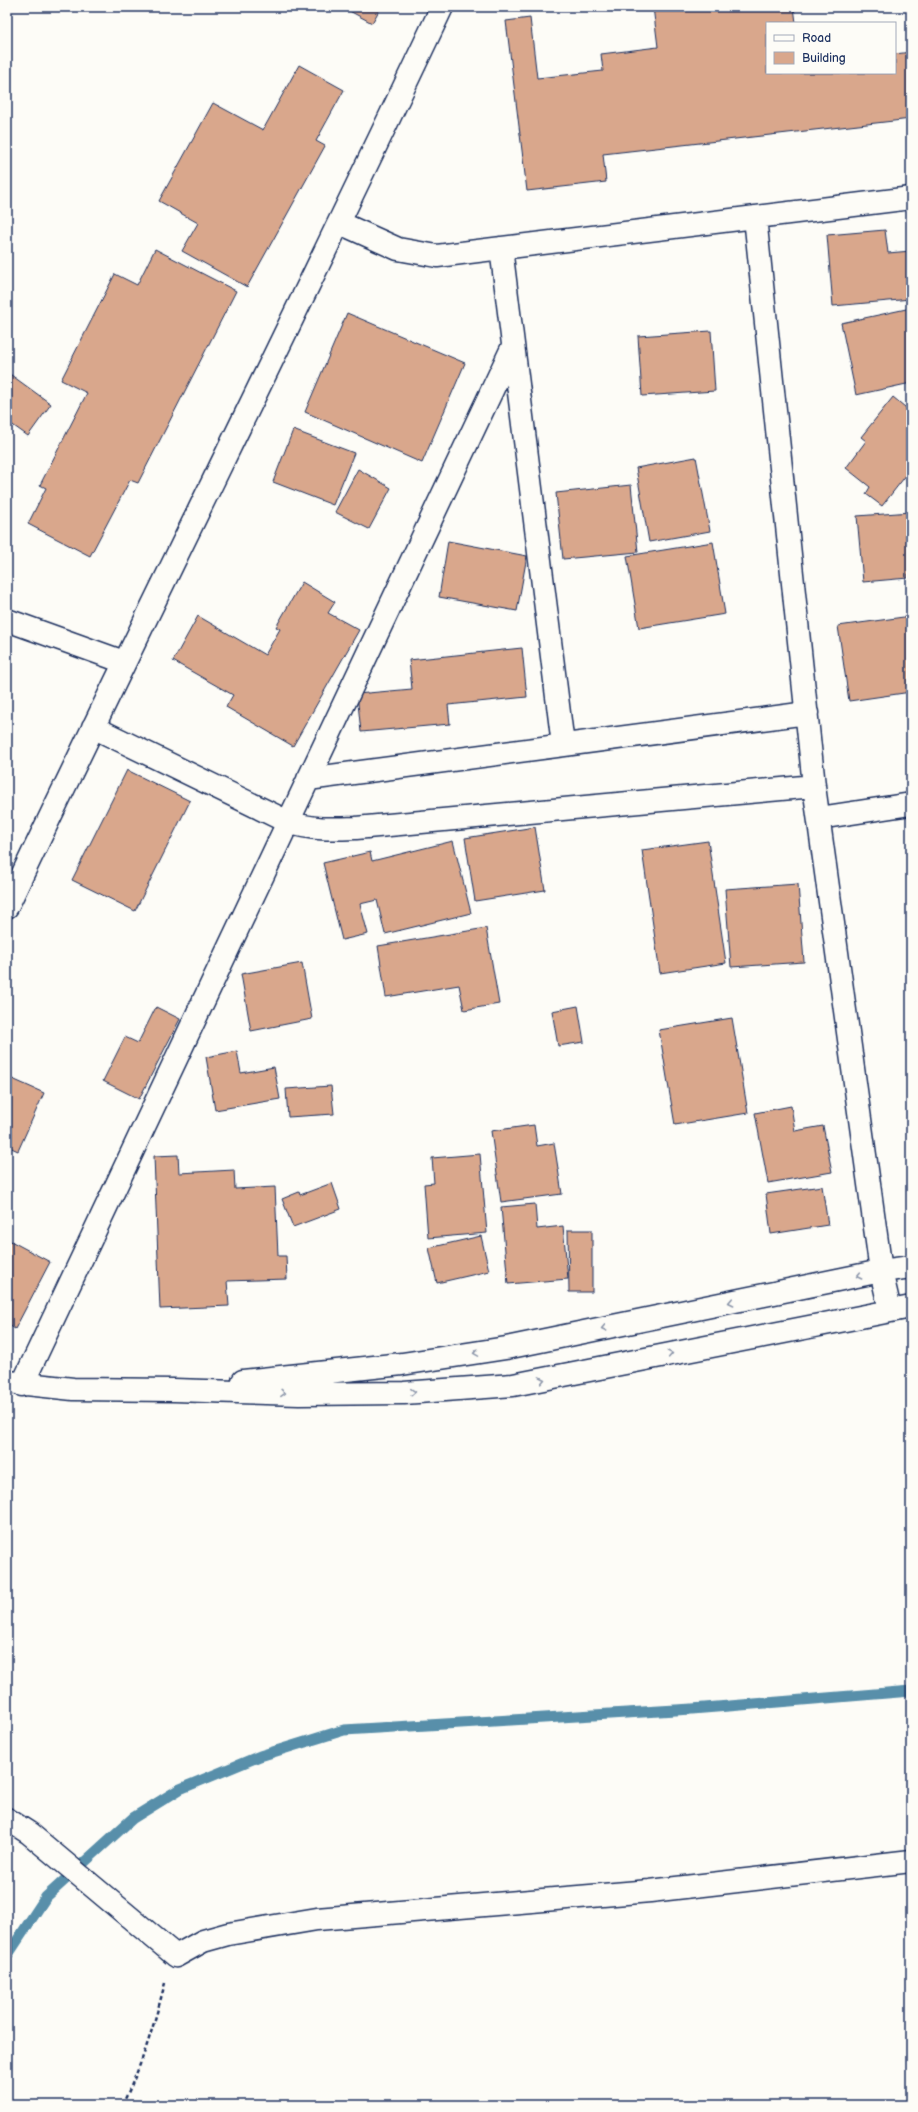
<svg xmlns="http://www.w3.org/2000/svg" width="918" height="2112" font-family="'Balsamiq Sans',sans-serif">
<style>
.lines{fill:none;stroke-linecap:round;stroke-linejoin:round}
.stream{stroke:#588faa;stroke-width:11}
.building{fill:#d9a78c;stroke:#1b2f5e}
.minor-casing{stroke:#1b2f5e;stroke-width:25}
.path{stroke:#1b2f5e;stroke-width:2.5;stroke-dasharray:4 3;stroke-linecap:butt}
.minor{stroke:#fdfcf7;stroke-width:22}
.oneway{stroke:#8c96aa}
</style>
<rect width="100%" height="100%" fill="#fdfcf7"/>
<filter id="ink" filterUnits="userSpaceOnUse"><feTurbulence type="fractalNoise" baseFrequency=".025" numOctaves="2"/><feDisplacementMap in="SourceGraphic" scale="8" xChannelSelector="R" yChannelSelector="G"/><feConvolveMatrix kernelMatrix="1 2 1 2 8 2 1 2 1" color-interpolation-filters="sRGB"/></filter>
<g filter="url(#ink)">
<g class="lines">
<!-- stream -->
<path class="stream" d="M7 1956 46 1897 133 1818 180 1789 260 1756 344 1730 692 1709 911 1691"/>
</g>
<!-- building -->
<path class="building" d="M342 7H381L372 23Z
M653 7H794L796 23H767V73H895V54L911 52V119L603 154 606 182 527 191 506 21 530 18 537 78 603 71 601 54 658 47Z
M299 65 344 90 316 141 325 146 247 287 182 251 198 223 159 201 213 103 263 130Z
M885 230 888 253 911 251V299L833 306 827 235Z
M155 249 236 291 138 483 130 480 90 556 28 524 46 488 40 485 87 393 61 380 115 274 137 285Z
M911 308V383L856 395 841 323Z
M347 313 465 363 422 463 305 412Z
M711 331 715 391 642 396 638 336Z
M7 372 51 404 28 436 7 421Z
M893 397 911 412V469L882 506 866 494 870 487 846 468 866 441 861 437Z
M293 430 354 453 333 505 273 482Z
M696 457 710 531 649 542 636 468Z
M358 469 391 488 369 529 335 512Z
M631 485 638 552 563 559 556 493Z
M911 512V574H908V578L863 582 857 516Z
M448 541 527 556 517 611 439 597Z
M713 542 725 614 639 628 627 556Z
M302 582 335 602 328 613 359 630 293 746 226 707 233 695 173 661 198 616 265 655 280 629 276 627Z
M911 616V692L849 701 838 626Z
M522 648 527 697 448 705 450 724 361 732 357 694 412 689 409 660Z
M127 770 190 801 135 911 72 880Z
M535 827 545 890 475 901 465 838Z
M453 841 471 913 385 934 377 900 360 904 368 934 342 940 323 863 370 852 372 861Z
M708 841 726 963 660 973 642 850Z
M798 884 804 962 731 967 725 889Z
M486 928 499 1004 464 1010 459 985 386 997 378 946Z
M302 963 312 1019 251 1031 241 974Z
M578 1006 584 1042 558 1046 552 1011Z
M156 1007 180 1019 139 1099 103 1081 125 1037 138 1043Z
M732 1018 748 1113 675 1125 659 1030Z
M237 1051 241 1073 274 1067 280 1099 215 1110 206 1057Z
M8 1077 44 1093 18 1151 7 1146Z
M331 1086 334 1114 288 1117 286 1089Z
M791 1106 795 1131 823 1126 832 1172 768 1183 755 1113Z
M534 1125 537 1146 554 1143 562 1194 501 1202 491 1131Z
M480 1154 487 1233 428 1238 424 1184 434 1183 432 1158Z
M178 1155 179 1173 234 1170 235 1189 275 1187 278 1256H286L287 1279 227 1281 229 1306 160 1309 154 1156Z
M332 1183 341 1209 293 1227 282 1199 299 1192 300 1195Z
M822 1186 828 1225 771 1234 766 1194Z
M535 1204 537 1229 563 1226 568 1279 508 1284 501 1207Z
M568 1230H592V1292H569Z
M481 1236 489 1271 437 1283 429 1248Z
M7 1239 50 1262 15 1329 7 1324Z"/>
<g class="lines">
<!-- minor casing -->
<g class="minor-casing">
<path id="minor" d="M755 217 814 786 881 1271 890 1310
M340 223 398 249 437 256 911 198
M501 248 563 745
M7 620 124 662
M93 727 288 822C311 830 333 829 356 828L814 786
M308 779 807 713
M819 818 911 804
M7 907C150 606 300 308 442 7
M243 1381 402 1364 506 1348 881 1271 911 1267
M8 1382 73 1389 174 1390 299 1394 404 1393 513 1385 911 1307
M22 1385 513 346
M7 1819 29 1833 176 1956 203 1941 228 1934 317 1919 650 1891 911 1861"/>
</g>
<!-- path -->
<path class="path" d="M122 2105C142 2066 154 2025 165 1983"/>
<!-- minor -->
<use href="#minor" class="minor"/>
</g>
<!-- one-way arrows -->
<defs><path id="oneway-chevron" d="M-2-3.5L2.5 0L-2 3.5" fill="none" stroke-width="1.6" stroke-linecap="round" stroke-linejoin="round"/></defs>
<g class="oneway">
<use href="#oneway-chevron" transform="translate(859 1276) rotate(168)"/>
<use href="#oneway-chevron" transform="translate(731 1302) rotate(168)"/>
<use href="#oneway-chevron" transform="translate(604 1328) rotate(168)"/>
<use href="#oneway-chevron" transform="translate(476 1353) rotate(171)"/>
<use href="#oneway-chevron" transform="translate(670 1354) rotate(-11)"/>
<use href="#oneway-chevron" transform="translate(542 1380) rotate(-11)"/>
<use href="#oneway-chevron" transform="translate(413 1392) rotate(-4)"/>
<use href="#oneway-chevron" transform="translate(283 1393) rotate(2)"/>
</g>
</g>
<!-- margin -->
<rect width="918" height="2112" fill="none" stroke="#fdfcf7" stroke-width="24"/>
<rect x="12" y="12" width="894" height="2088" fill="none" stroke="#1b2f5e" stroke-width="1.5" filter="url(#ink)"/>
<!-- legend -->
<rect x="766" y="22" width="130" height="52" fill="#fdfcf7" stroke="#a3aaba"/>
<rect x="774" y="35" width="20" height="6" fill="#fdfcf7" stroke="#a3aaba"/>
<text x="802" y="42" font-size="12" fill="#1b2f5e">Road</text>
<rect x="774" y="52" width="20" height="12" fill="#d9a78c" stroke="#a3aaba"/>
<text x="802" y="62" font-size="12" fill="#1b2f5e">Building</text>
</svg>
